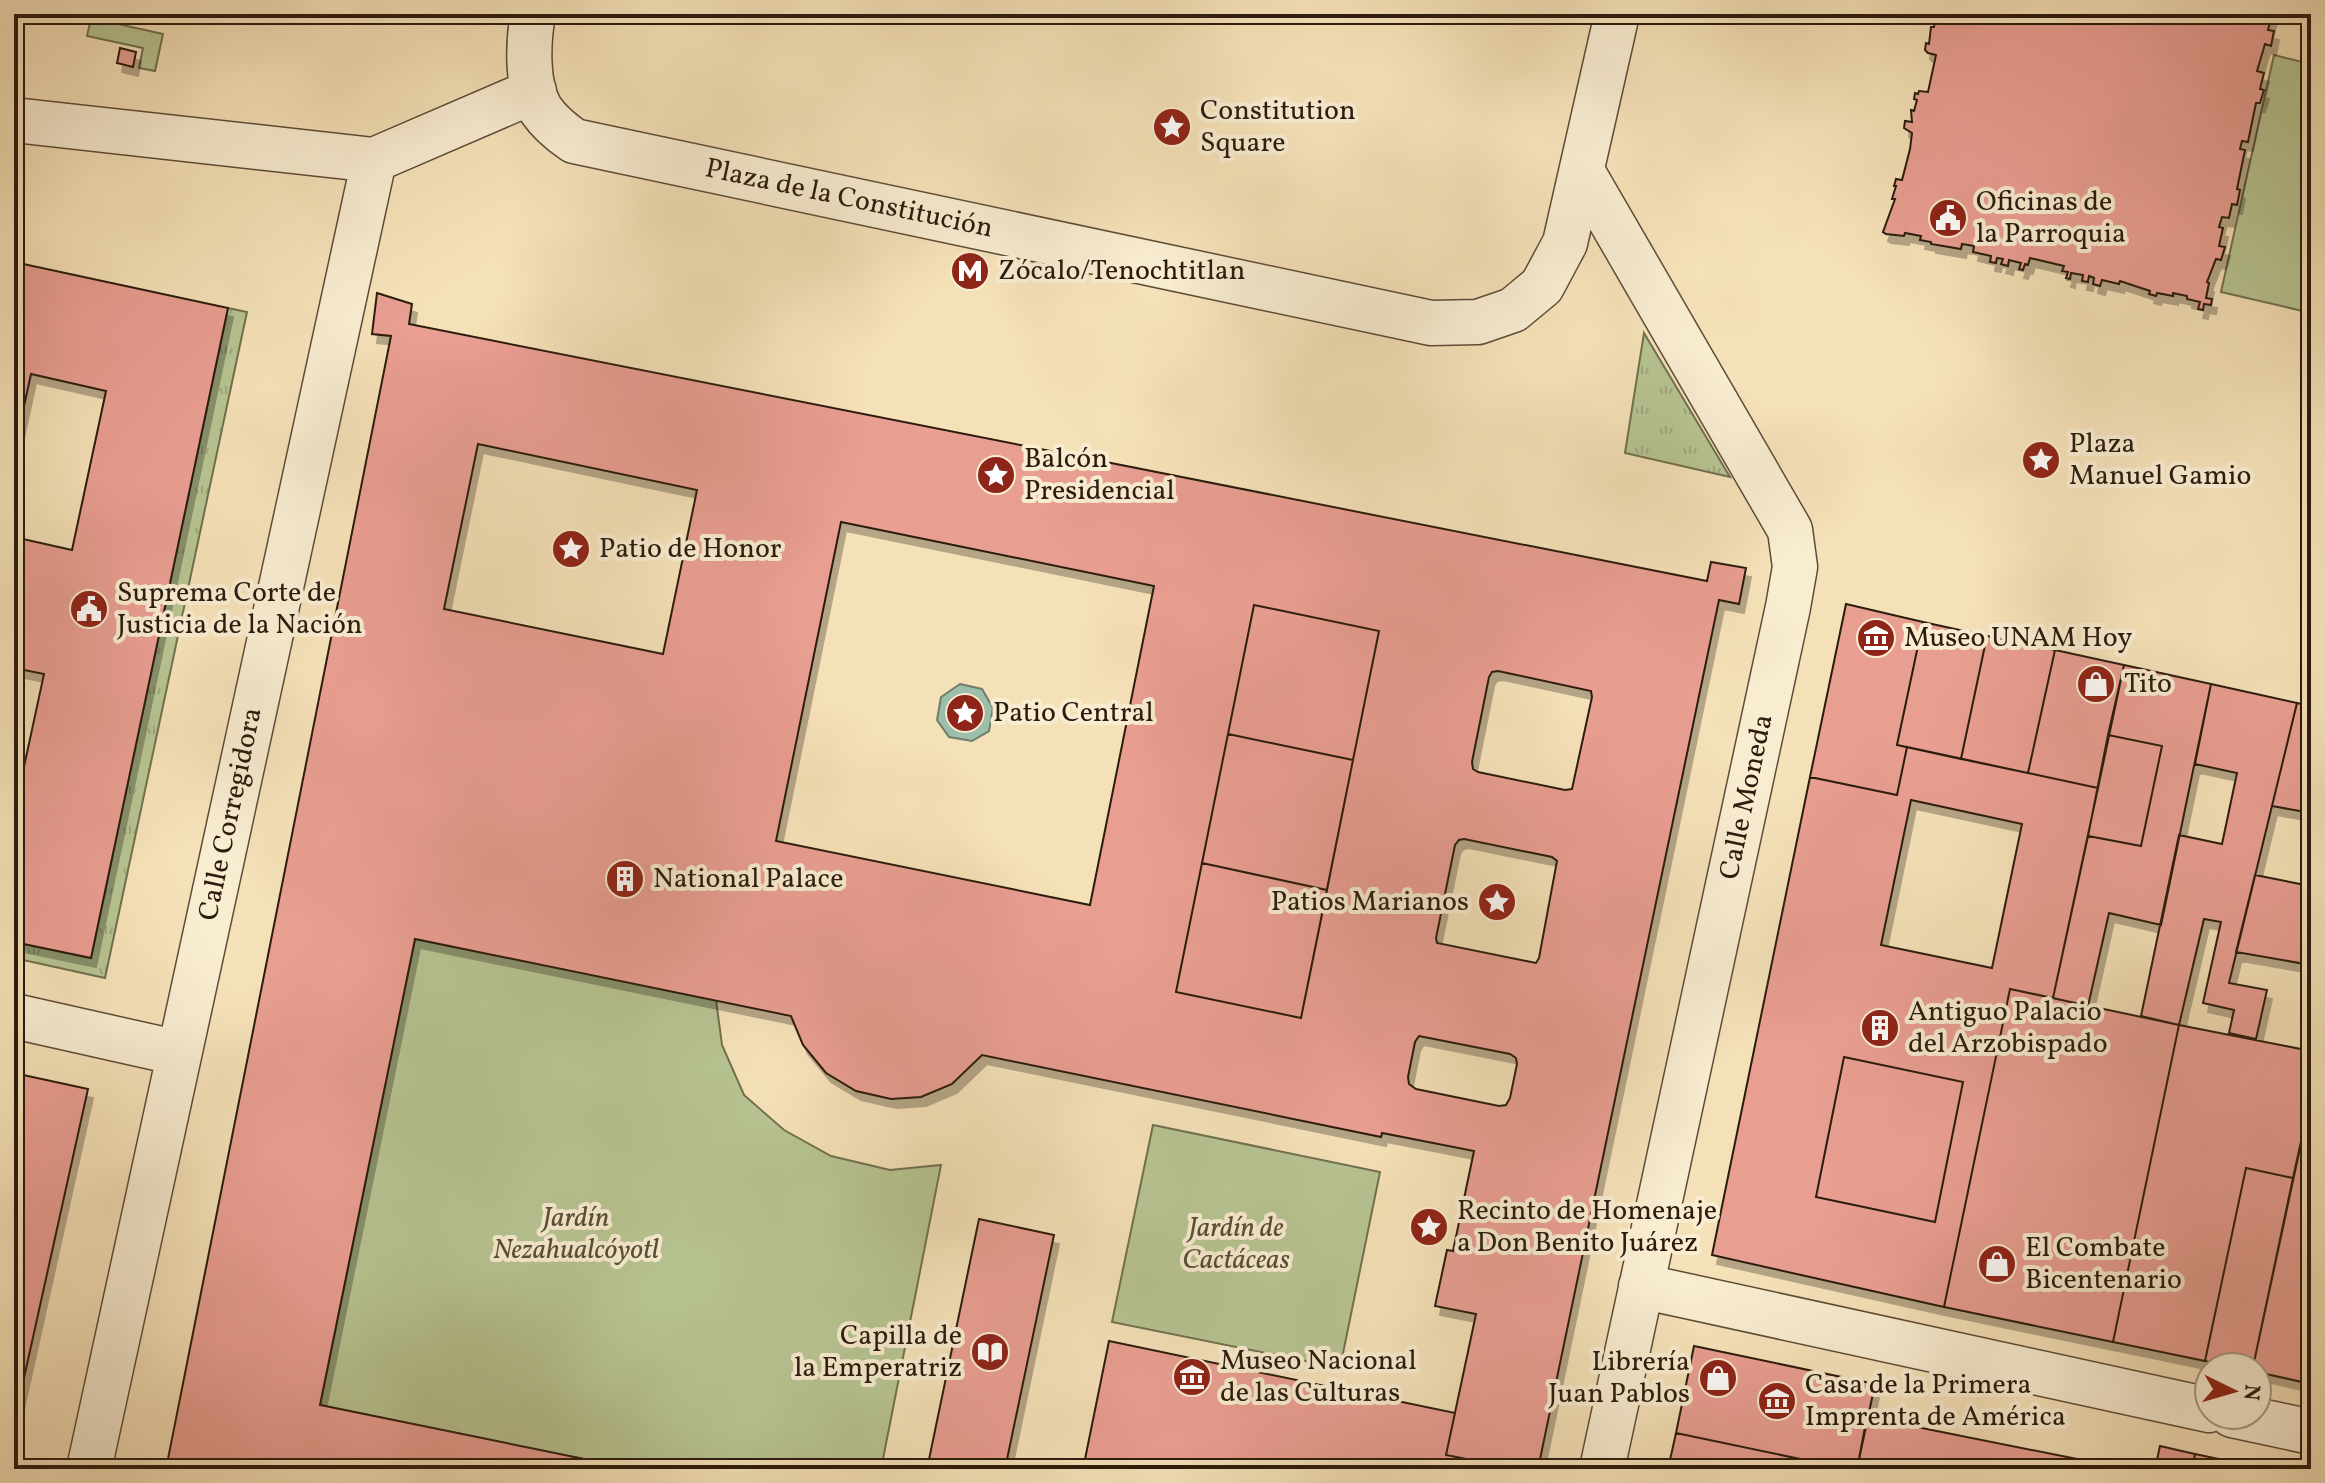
<svg xmlns="http://www.w3.org/2000/svg" width="2325" height="1483" font-family="Vollkorn,serif">
<style>
.grass{fill:url(#grass-tufts);stroke:#717050;stroke-width:2}
.garden{fill:#b7c492;stroke:#717050;stroke-width:2}
.water{fill:#9dbeaa;stroke:#6f7d6c;stroke-width:2}
.lines{fill:none;stroke-linecap:round;stroke-linejoin:round}
.shore{stroke:#646c5c;stroke-width:2}
.building{fill:#e99e92;stroke:#2b1b0e;stroke-width:2;fill-rule:evenodd;filter:url(#shadow)}
.minor-casing{stroke:#5e4c38;stroke-width:47}
.minor{stroke:#f8ecd1;stroke-width:44}
.labels{text-anchor:middle;dominant-baseline:central;stroke-width:8;stroke-linejoin:round;paint-order:stroke}
.poi-label{font-size:28px;fill:#2b1b0e;stroke:#f8ecd1;text-anchor:start}
.street-label{font-size:28px;fill:#2b1b0e;stroke:#f8ecd1}
.park-label{font-size:28px;font-style:italic;fill:#554e36;stroke:#f8ecd1}
</style>
<defs>
<pattern id="grass-tufts" width="24" height="20" patternUnits="userSpaceOnUse" patternTransform="scale(2)"><rect width="24" height="20" fill="#b7c492"/><path d="M3 7l-1-3M5 7V3M7 7l1-3M15 17l-1-3M17 17v-4M19 17l1-3" fill="none" stroke="#9ea87d"/></pattern>
<filter id="shadow"><feDropShadow dx="5" dy="9" stdDeviation="0" flood-color="#0004"/></filter>
</defs>
<rect width="100%" height="100%" fill="#f5e1b8"/>
<filter id="stains"><feTurbulence type="fractalNoise" baseFrequency=".0025" numOctaves="4"/><feColorMatrix values="0 0 0 0 .2 0 0 0 0 .09 0 0 0 0 .02 0 0 0 .5 -.17"/></filter>
<radialGradient id="worn" r=".72"><stop offset=".6" stop-color="#630" stop-opacity="0"/><stop offset="1" stop-color="#630" stop-opacity=".3"/></radialGradient>
<!-- grass -->
<path class="grass" d="M228 308 247 312 105 978 14 958V942L91 958Z
M1644 333 1730 477 1625 453Z"/>
<!-- garden -->
<path class="garden" d="M91 18 163 34 155 71 139 68 143 48 87 36Z
M2274 55 2311 64V296L2307 312 2221 292Z
M415 939 716 1000 722 1045 744 1095 784 1130 831 1156 890 1170 941 1165 881 1469H633L320 1405Z
M1153 1125 1380 1172 1340 1368 1112 1322Z"/>
<!-- water -->
<path class="water" d="M960 684 982 689 993 708 989 731 972 741 949 737 937 720 941 697Z"/>
<g class="lines">
<!-- shore -->
<path class="shore" d="M946 713a19 19 0 1 1 38 0a19 19 0 1 1-38 0Z"/>
</g>
<!-- building -->
<path class="building" d="M1930 14H2272L2268 30 2274 31 2271 46 2265 44 2257 71 2264 73 2260 89 2264 90 2260 103H2256L2248 142 2242 141 2240 149 2245 150 2237 189 2240 190 2237 205 2232 204 2229 218 2222 217 2219 227 2223 228 2219 246 2225 247 2221 260 2216 259 2207 282 2209 283 2206 298 2212 299 2211 305 2204 304 2203 310 2198 309 2200 302 2187 299V296L2173 293V296L2157 293 2156 296 2149 294 2150 291 2120 281 2119 284 2102 280 2100 286 2093 284 2094 278 2089 276 2088 282 2082 281 2083 275 2071 273 2070 279 2066 278 2068 272 2062 271 2064 266 2030 258 2028 265 2025 264 2023 270 2019 269 2021 263 2009 260 2008 266 2001 264 2003 259 1997 258 1996 263 1990 262 1991 256 1973 252 1974 246 1962 244 1961 249 1931 244V242L1920 240 1921 236 1905 233 1904 236 1886 234 1883 232 1895 199H1892L1896 186H1894L1896 179 1902 180 1910 149 1912 133 1904 128 1905 121 1912 122 1911 110 1914 111 1917 100 1914 99 1915 93 1918 94 1919 91 1928 92 1936 55 1928 53 1925 50 1926 43 1929 44 1931 27H1934L1935 21 1929 20Z
M120 48 136 52 133 67 117 63Z
M14 262 228 308 91 958 14 942V813L44 674 14 668V537L72 550 106 391 31 374 14 452Z
M377 293 412 304 409 324 1707 581 1711 562 1746 568 1739 604 1719 600 1538 1469H1491L1492 1464 1446 1455 1476 1314 1435 1306 1447 1250 1453 1251 1474 1151 1382 1133 1381 1137 982 1055 952 1084 921 1097 891 1099 856 1091 826 1073 803 1045 791 1016 415 939 320 1405 633 1469H166L389 346 391 336 372 334ZM478 444 697 490 663 654 444 609ZM841 522 1154 586 1090 905 776 841ZM1254 605 1379 631 1301 1018 1176 992ZM1498 671 1591 691 1592 697 1572 789 1565 790 1478 772 1473 769 1472 762 1489 677 1492 672ZM1464 839 1552 857 1557 861 1539 958 1536 963 1437 943 1436 938 1455 845 1459 840ZM1419 1036 1510 1054 1516 1058 1517 1064 1510 1098 1506 1105 1499 1106 1416 1089 1409 1084 1408 1077 1415 1042Z
M1846 604 1923 622 1897 745 1907 747 1897 795 1810 777Z
M1254 605 1379 631 1353 760 1228 734Z
M1923 622 1987 636 1961 759 1897 745Z
M1987 636 2055 650 2028 773 1961 759Z
M2055 650 2124 665 2098 788 2028 773Z
M2124 665 2211 684 2161 925 2109 913 2088 1006 2053 998 2088 836 2141 846 2162 746 2108 735Z
M2211 684 2297 703 2229 983 2267 990 2256 1039 2229 1033 2234 1010 2203 1003 2221 922 2204 919 2179 1025 2141 1016 2179 835 2222 844 2237 773 2195 764Z
M2297 703 2311 706V813L2272 806Z
M1228 734 1353 760 1327 890 1202 863Z
M2108 735 2162 746 2141 846 2088 836Z
M1907 747 2098 788 2053 998 2010 989 1944 1307 1712 1255 1810 777 1897 795ZM1911 800 2022 824 1992 968 1881 945ZM1844 1057 1963 1082 1935 1222 1816 1197Z
M2311 858V965L2236 952 2255 875 2305 885Z
M1202 863 1327 890 1301 1018 1176 992Z
M2010 989 2179 1025 2113 1342 1944 1307Z
M2179 1025 2311 1051V1096L2293 1178 2246 1168 2205 1361 2113 1342Z
M1844 1057 1963 1082 1935 1222 1816 1197Z
M14 1073 88 1089 18 1405 14 1404Z
M2300 1148 2311 1151V1384L2257 1372V1367H2253Z
M2246 1168 2293 1178 2253 1367H2232L2205 1361Z
M979 1219 1054 1235 1005 1469H927Z
M1109 1341 1455 1413 1446 1455 1492 1464 1491 1469H1083Z
M1694 1346 1875 1384 1857 1469H1848L1676 1433Z
M1867 1417 2127 1469H1857Z
M1676 1433 1819 1463 1817 1469H1668Z
M2160 1446 2195 1454 2192 1469H2155Z
M2195 1454 2266 1469H2192Z"/>
<g class="lines">
<!-- minor casing -->
<g class="minor-casing">
<path id="minor" d="M533 14C528 42 526 85 541 110 550 123 561 132 574 141L1431 323 1478 322 1513 310 1542 286 1565 243 1617 14
M14 120 374 160 534 91
M1582 171 1790 530 1795 567 1788 607 1602 1469
M14 1016 179 1053
M1641 1286 2209 1410
M2232 1415 2311 1432
M89 1469 374 160"/>
</g>
<!-- minor -->
<use href="#minor" class="minor"/>
</g>
<!-- icons -->
<defs>
<g id="sight-disc" transform="scale(2)"><circle r="9.5" fill="#8f2418" stroke="#f8ecd1"/><path d="M0-6L1.8-2.2L6-1.7L2.9 1.2L3.7 5.4L0 3.3L-3.7 5.4L-2.9 1.2L-6-1.7L-1.8-2.2Z" fill="#fff"/></g>
<g id="civic-disc" transform="scale(2)"><circle r="9.5" fill="#8f2418" stroke="#f8ecd1"/><path d="M-.6-6.5H3V-4.5H.6V-3L4-1V1h2V6H-6V1h2V-1L-.6-3ZM-1.2 2.5V6h2.4V2.5Z" fill="#fff"/></g>
<g id="metro-disc" transform="scale(2)"><circle r="9.5" fill="#8f2418" stroke="#f8ecd1"/><path d="M-5.5 5V-5H-3L0 0L3-5H5.5V5H3V-.5L0 4L-3-.5V5Z" fill="#fff"/></g>
<g id="museum-disc" transform="scale(2)"><circle r="9.5" fill="#8f2418" stroke="#f8ecd1"/><path d="M0-6L6-3V-2H-6V-3ZM-5-1h2V3h-2ZM-1-1h2V3h-2ZM3-1h2V3H3ZM-6 4H6V6H-6Z" fill="#fff"/></g>
<g id="shop-disc" transform="scale(2)"><circle r="9.5" fill="#8f2418" stroke="#f8ecd1"/><path d="M-5-2.5h2.3a2.7 3.5 0 0 1 5.4 0H5L5.5 6h-11ZM-1.5-2.5h3a1.5 2.3 0 0 0-3 0Z" fill="#fff"/></g>
<g id="building-disc" transform="scale(2)"><circle r="9.5" fill="#8f2418" stroke="#f8ecd1"/><path d="M-4-6H4V6H1V3H-1V6H-4ZM-2.5-4.3h1.7v1.8h-1.7ZM.8-4.3h1.7v1.8H.8ZM-2.5-1h1.7V.8h-1.7ZM.8-1h1.7V.8H.8Z" fill="#fff"/></g>
<g id="library-disc" transform="scale(2)"><circle r="9.5" fill="#8f2418" stroke="#f8ecd1"/><path d="M-6-4Q-3-5.5-.7-3.5V5Q-3 3-6 4ZM6-4Q3-5.5 .7-3.5V5Q3 3 6 4Z" fill="#fff"/></g>
</defs>
<g fill-rule="evenodd">
<use href="#sight-disc" x="1172" y="127"/>
<use href="#civic-disc" x="1948" y="218"/>
<use href="#metro-disc" x="970" y="271"/>
<use href="#sight-disc" x="2041" y="460"/>
<use href="#sight-disc" x="996" y="475"/>
<use href="#sight-disc" x="571" y="549"/>
<use href="#civic-disc" x="89" y="609"/>
<use href="#museum-disc" x="1876" y="638"/>
<use href="#shop-disc" x="2096" y="684"/>
<use href="#sight-disc" x="965" y="713"/>
<use href="#building-disc" x="625" y="879"/>
<use href="#sight-disc" x="1497" y="902"/>
<use href="#building-disc" x="1880" y="1028"/>
<use href="#sight-disc" x="1429" y="1227"/>
<use href="#shop-disc" x="1997" y="1264"/>
<use href="#library-disc" x="990" y="1352"/>
<use href="#museum-disc" x="1192" y="1377"/>
<use href="#shop-disc" x="1718" y="1378"/>
<use href="#museum-disc" x="1777" y="1401"/>
</g>
<g class="labels">
<!-- poi labels -->
<g class="poi-label">
<text x="1200" y="111">Constitution<tspan x="1200" dy="32">Square</tspan></text>
<text x="1976" y="202">Oficinas de<tspan x="1976" dy="32">la Parroquia</tspan></text>
<text x="998" y="271">Zócalo/Tenochtitlan</text>
<text x="2069" y="444">Plaza<tspan x="2069" dy="32">Manuel Gamio</tspan></text>
<text x="1024" y="459">Balcón<tspan x="1024" dy="32">Presidencial</tspan></text>
<text x="599" y="549">Patio de Honor</text>
<text x="117" y="593">Suprema Corte de<tspan x="117" dy="32">Justicia de la Nación</tspan></text>
<text x="1904" y="638">Museo UNAM Hoy</text>
<text x="2124" y="684">Tito</text>
<text x="993" y="713">Patio Central</text>
<text x="653" y="879">National Palace</text>
<text x="1469" y="902" text-anchor="end">Patios Marianos</text>
<text x="1908" y="1012">Antiguo Palacio<tspan x="1908" dy="32">del Arzobispado</tspan></text>
<text x="1457" y="1211">Recinto de Homenaje<tspan x="1457" dy="32">a Don Benito Juárez</tspan></text>
<text x="2025" y="1248">El Combate<tspan x="2025" dy="32">Bicentenario</tspan></text>
<text x="962" y="1336" text-anchor="end">Capilla de<tspan x="962" dy="32">la Emperatriz</tspan></text>
<text x="1220" y="1361">Museo Nacional<tspan x="1220" dy="32">de las Culturas</tspan></text>
<text x="1690" y="1362" text-anchor="end">Librería<tspan x="1690" dy="32">Juan Pablos</tspan></text>
<text x="1805" y="1385">Casa de la Primera<tspan x="1805" dy="32">Imprenta de América</tspan></text>
</g>
<!-- street labels -->
<g class="street-label">
<text transform="translate(849 199) rotate(12)">Plaza de la Constitución</text>
<text transform="translate(1747 797) rotate(-78)">Calle Moneda</text>
<text transform="translate(231 814) rotate(-78)">Calle Corregidora</text>
</g>
<!-- park labels -->
<g class="park-label">
<text x="576" y="1218">Jardín<tspan x="576" dy="32">Nezahualcóyotl</tspan></text>
<text x="1236" y="1228">Jardín de<tspan x="1236" dy="32">Cactáceas</tspan></text>
</g>
</g>
<!-- margin -->
<rect width="2325" height="1483" fill="none" stroke="#f5e1b8" stroke-width="48"/>
<rect x="16" y="16" width="2293" height="1451" fill="none" stroke="#2b1b0e" stroke-width="4"/>
<rect x="24" y="24" width="2277" height="1435" fill="none" stroke="#2b1b0e" stroke-width="2"/>
<!-- north arrow -->
<g transform="translate(2233 1391) rotate(95)"><circle r="38" fill="#f8ecd1" stroke="#a69883" stroke-width="2"/>
<path d="M0-6L14 30L0 20L-14 30Z" fill="#8f2418"/>
<text y="-12" font-size="22" font-weight="bold" text-anchor="middle" fill="#2b1b0e">N</text>
</g>
<rect width="100%" height="100%" filter="url(#stains)"/>
<rect width="100%" height="100%" fill="url(#worn)"/>
</svg>
